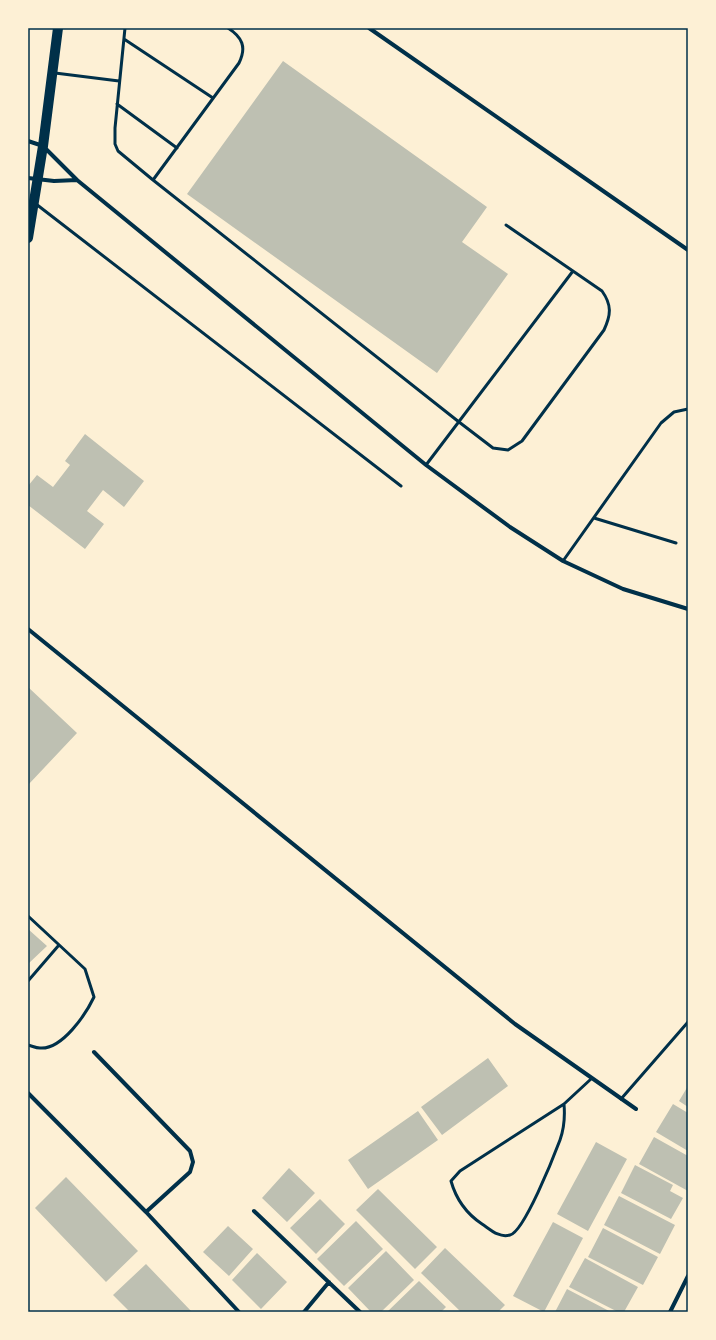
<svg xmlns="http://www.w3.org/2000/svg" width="716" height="1340" font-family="Jost,sans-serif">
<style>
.building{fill:#bec0b2}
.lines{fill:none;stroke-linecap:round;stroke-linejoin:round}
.service{stroke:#003049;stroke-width:3}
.minor{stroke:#003049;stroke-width:4}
.primary{stroke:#003049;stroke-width:10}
.neatline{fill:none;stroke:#003049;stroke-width:1.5}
</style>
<rect width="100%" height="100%" fill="#fdf0d5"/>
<!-- building -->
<path class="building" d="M283 61 487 207 462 242 508 274 437 373 187 194Z
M85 434 144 481 124 507 103 490 87 511 104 524 85 549 28 505V486L37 475 53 487 70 465 65 461Z
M28 687 77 733 28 785Z
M28 929 47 946 28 964Z
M488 1058 508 1086 442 1135 421 1107Z
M688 1086V1107L679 1101Z
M673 1104 688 1113V1151L656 1132Z
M418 1111 438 1140 368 1189 348 1160Z
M654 1137 688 1156V1191L639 1164Z
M596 1142 627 1159 588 1231 557 1214Z
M635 1165 673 1185 670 1191 683 1198 671 1219 621 1193Z
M289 1168 315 1193 287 1222 262 1198Z
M66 1177 138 1251 106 1282 35 1208Z
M378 1189 437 1247 415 1269 356 1210Z
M619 1196 675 1225 660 1254 604 1225Z
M320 1199 345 1224 316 1254 290 1228Z
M356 1221 383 1249 344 1286 317 1259Z
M553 1222 583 1238 544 1312 513 1296Z
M228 1226 253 1249 229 1276 203 1252Z
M603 1228 658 1257 643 1285 588 1257Z
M445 1248 505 1305 498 1312H461L421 1273Z
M386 1251 414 1280 381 1312H371L348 1288Z
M257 1253 287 1282 261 1309 232 1280Z
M585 1258 638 1287 624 1312H618L569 1287Z
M146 1264 192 1312H130L113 1295Z
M419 1281 446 1307 441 1312H387Z
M567 1289 611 1312H555Z"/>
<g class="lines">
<!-- service -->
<path class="service" d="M125 28 115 128V144L118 151 153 180 459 422 493 448 508 450 522 441 604 330C611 315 612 305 602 291L506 225
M124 39 213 98
M55 73 119 81
M117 104 177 148
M153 180 239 63C247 47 242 37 228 28
M36 204 401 486
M426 465 573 271
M594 518 676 543
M563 561 661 423 674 412 688 409
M28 916 85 969 94 997C86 1014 62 1050 40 1048 36 1048 32 1046 28 1045
M28 981 59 945
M621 1099 688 1022
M564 1104C565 1116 564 1129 560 1140 554 1156 524 1232 510 1235 499 1238 491 1230 482 1224 467 1214 456 1199 451 1181L460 1171 564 1104 591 1079"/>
<!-- minor -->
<path class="minor" d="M369 28 688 250
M28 141 43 146 77 180 426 465 510 527 563 561 623 589 688 609
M28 178 54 181 77 180
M28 629 515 1024 636 1109
M94 1052 190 1151 193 1162 190 1172 146 1212
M28 1093 146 1212 239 1312
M254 1211 360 1312
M304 1312 329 1282
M670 1312 688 1276"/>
<!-- primary -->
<path class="primary" d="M28 238 43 146 58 28"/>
</g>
<!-- border -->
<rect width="716" height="1340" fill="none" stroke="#fdf0d5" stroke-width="58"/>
<rect x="29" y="29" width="658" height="1282" class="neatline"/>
</svg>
